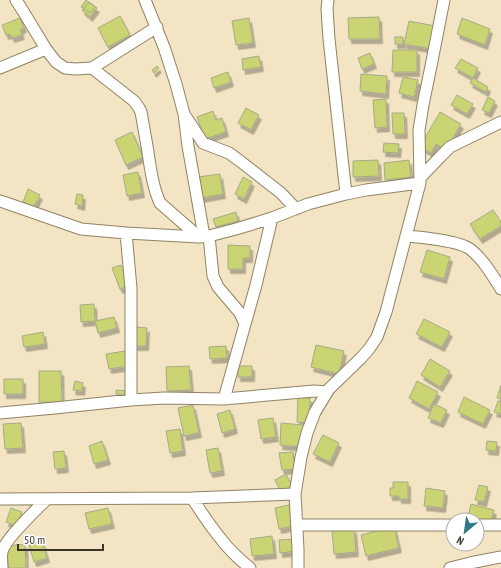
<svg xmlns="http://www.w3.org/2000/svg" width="501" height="568" font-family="'PT Sans Narrow',sans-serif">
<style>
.building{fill:#cbd473;stroke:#a6aa89;filter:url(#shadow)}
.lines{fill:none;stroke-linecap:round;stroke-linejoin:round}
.minor-casing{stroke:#8f8364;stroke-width:13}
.minor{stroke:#fff;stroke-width:11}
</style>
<defs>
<filter id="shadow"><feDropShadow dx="2.5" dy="4.5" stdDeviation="0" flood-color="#0004"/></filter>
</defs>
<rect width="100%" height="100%" fill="#f3e5c3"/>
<!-- building -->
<path class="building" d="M86 0 95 7 91 13 81 7Z
M89 2 97 8 90 17 82 10Z
M120 16 130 35 108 47 98 28Z
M379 17 380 39H349L348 18Z
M20 18 24 28 20 30 22 35 12 38 10 34 6 35 2 25Z
M249 18 253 43 236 45 232 21Z
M462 18 490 29 485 45 457 34Z
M409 21 435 26 431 49 404 44Z
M395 37H403V44H395Z
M393 50H417V72H392Z
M370 53 374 64 362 69 358 58Z
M259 56 261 67 243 70 242 59Z
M461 59 478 68 473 78 455 68Z
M157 66 159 68 154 73 152 70Z
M228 72 231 82 214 88 211 78Z
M361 74 387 76 386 94 360 91Z
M403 77 418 80 414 97 399 93Z
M473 78 488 87 486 92 470 83Z
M457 95 473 104 467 114 451 105Z
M488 97 495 101 489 113 482 110Z
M386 99 387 127 375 128 373 100Z
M246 108 259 115 251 130 238 123Z
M213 111 216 120 222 118 226 132 205 139 197 117Z
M440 112 461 124 446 150 436 144 431 153 421 147 426 139 425 138Z
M392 113H404L405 134H393Z
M132 132 143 157 126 165 115 140Z
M384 143 399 144 398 153 383 152Z
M378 160 379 176 353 177V161Z
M409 160 411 177 385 180 384 163Z
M138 172 142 193 127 196 123 175Z
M220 174 223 194 201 198 198 177Z
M243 177 252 182 244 199 235 194Z
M28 189 40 195 34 207 23 202Z
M77 194 83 195 82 206 75 204Z
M493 210 501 222V226L480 239 470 224Z
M236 212 238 221 216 227 213 219Z
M228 245 250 246V258H243V269H228Z
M427 250 450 257 444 279 420 272Z
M121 265 129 286 120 289 112 268Z
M94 304 95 321 81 322 80 305Z
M114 317 117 328 98 333 95 321Z
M424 319 450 332 442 347 416 334Z
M136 327 147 328 146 346H135Z
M43 332 45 344 24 347 22 336Z
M316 345 344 351 339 374 311 367Z
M226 346 227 358 210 359 209 347Z
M125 351 128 366 109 369 106 354Z
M430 359 450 371 440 387 421 375Z
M189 366 191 390 167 391 166 367Z
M238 366H252V377H238Z
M39 371H61L62 402H39Z
M4 379H23V394H4Z
M75 381 83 383 82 391 73 390Z
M417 381 438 392 429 409 409 398Z
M501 385V399L497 398Z
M116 390 126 391 125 394H116Z
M298 397 310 398V423L297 422Z
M464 397 490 410 483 424 458 412Z
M498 401 501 402V414L494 412Z
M434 404 447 410 441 423 428 418Z
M193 405 199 433 184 436 178 408Z
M230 410 235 429 222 433 217 414Z
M273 418 276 437 261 439 258 420Z
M21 423 23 448 5 449 3 424Z
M281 423 304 425 302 447 280 445Z
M180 429 183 451 170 453 166 431Z
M323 435 339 443 330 462 313 454Z
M102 441 108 460 94 464 89 446Z
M487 441 497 442 496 451 486 450Z
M218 448 222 471 210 473 206 450Z
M64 451 66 468 55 469 53 452Z
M293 452 295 469 282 470 279 453Z
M286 474 292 486 281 492 275 480Z
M393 482H408V499H399V496H390V488H393Z
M479 485 488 487 484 502 475 500Z
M426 488 445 491 443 508 424 506Z
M471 504 494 510 491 523 468 517Z
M289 505 293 526 279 529 275 508Z
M11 508 22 512 17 526 6 522Z
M108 508 112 524 89 529 85 513Z
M394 527 399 548 366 556 361 535Z
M354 529 356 552 334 554 332 531Z
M272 536 274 554 252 556 250 539Z
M296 539 297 551 280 553 279 540Z
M42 541 47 558 34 562 29 545Z
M25 544 26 568H8L7 546Z"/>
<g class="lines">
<!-- minor casing -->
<g class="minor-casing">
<path id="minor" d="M16 0 23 11 46 49 56 62 65 68 75 69 92 68 157 27
M145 0 164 47 176 84 184 114 188 146 204 236
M328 0 327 9 329 39 346 194
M0 68 46 49
M92 68 134 101 139 108 141 112C143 123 145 135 147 146 150 165 152 185 160 203L199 237
M186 117 203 143 229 153 240 161 281 193 296 209
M420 178 441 156 450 147 501 122
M0 201 12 205 81 229 126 233 199 237 209 236 236 229 272 218 308 204 346 194 366 190 420 183
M126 233 131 288V400
M209 236 213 276 218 287 240 313 245 324
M406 236C421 237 459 241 470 249 483 259 493 276 501 289
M224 399 256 285 272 218
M0 413 55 408 131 400 164 398 224 399 314 391 327 392
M192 498C201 512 210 526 221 539 229 550 239 559 250 568
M0 499 192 498 295 494
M297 525H453
M477 525H501
M2 568C2 563 1 557 2 552 4 540 37 509 47 499
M298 568V549L295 494 301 457 307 433 315 412 329 389 361 358 369 349 377 337 386 312 420 183 419 130 423 105 432 61 444 0
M450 568 470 563 501 557"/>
</g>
<!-- minor -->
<use href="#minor" class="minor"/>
</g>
<!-- north arrow -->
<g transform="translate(465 532) rotate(209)"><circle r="19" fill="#ffffff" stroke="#b0aea9"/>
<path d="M0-3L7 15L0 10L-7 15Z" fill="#327785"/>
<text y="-6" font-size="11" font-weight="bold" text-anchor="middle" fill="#3a3528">N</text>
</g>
<!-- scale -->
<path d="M18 544v6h85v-6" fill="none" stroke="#3a3528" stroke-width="2"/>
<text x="24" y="544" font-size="12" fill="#3a3528" stroke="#ffffff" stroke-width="3" paint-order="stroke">50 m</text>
</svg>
